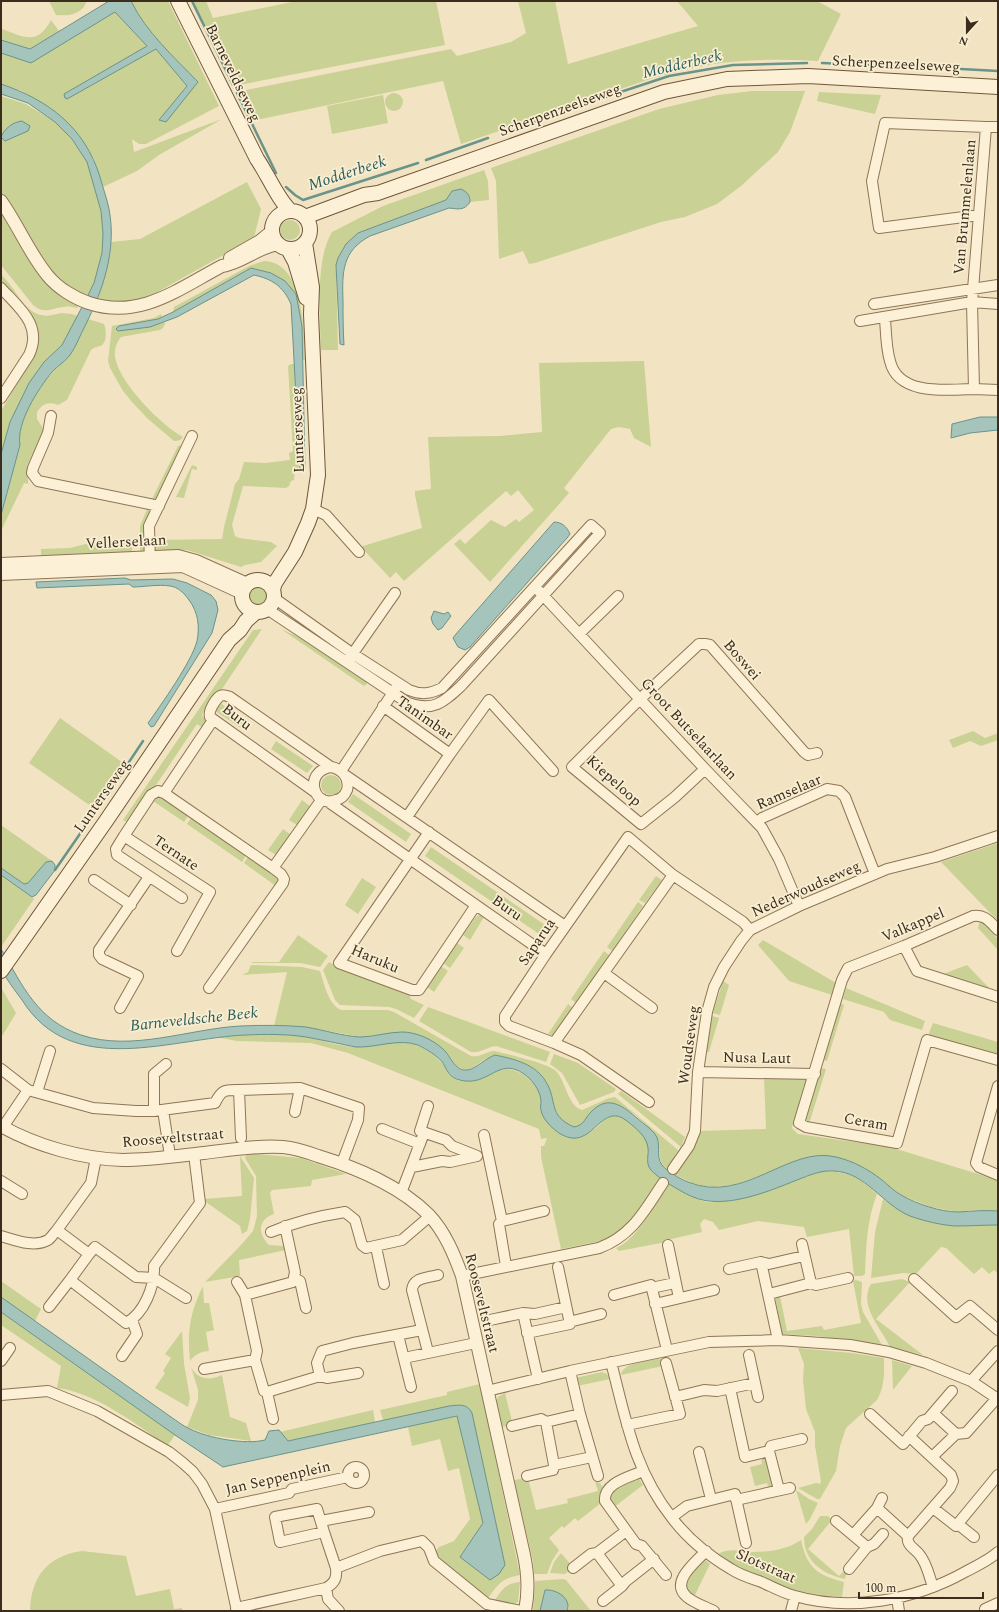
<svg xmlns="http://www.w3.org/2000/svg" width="999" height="1612" font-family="Spectral,serif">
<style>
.green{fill:#c9d195}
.water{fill:#a5c4bb;stroke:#6a938a}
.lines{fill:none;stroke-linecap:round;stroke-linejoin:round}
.stream{stroke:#6a938a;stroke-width:2.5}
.minor-casing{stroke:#8e7557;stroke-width:12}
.tertiary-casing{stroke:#8e7557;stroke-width:14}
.secondary-casing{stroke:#6f563a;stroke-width:16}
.minor{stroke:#fcf1d6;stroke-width:10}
.tertiary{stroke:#fcf1d6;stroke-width:12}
.secondary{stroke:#fcf1d6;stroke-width:14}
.labels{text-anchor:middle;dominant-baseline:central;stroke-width:3.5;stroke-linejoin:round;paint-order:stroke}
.street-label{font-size:15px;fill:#3c2c1d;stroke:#f8eed2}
.water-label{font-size:16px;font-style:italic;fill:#2b5d5b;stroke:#f8eed2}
</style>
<rect width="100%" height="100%" fill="#f2e4c2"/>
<!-- green -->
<path class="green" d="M49 1H87C81 15 70 16 56 15Z
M131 1H168L219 106 146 144H139L132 139 134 152 222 119 159 155 137 171 103 187 94 159 78 134 60 116 22 91 1 84V53L31 62 115 12 147 46 64 94 67 99 156 49 187 86 159 120 198 82C174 57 146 32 131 1Z
M191 1H206L213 18 297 1H436L445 45 234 86Z
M518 1H555L568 64 698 26 677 1H817L841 14 818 61C783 59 747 59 713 64 692 68 671 73 650 79L461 144 443 81 251 121 236 92 451 49 457 56 511 42 526 33Z
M51 20 59 31 30 49 1 40 2 29C24 37 37 46 51 20Z
M752 91H805L790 132 778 152 741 186 717 204 685 217 661 222 535 263 529 264 523 251 499 259 496 181 491 168 659 109 718 95Z
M819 92 881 95 875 114 817 101Z
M385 102a9 9 0 1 1 18 0a9 9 0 1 1-18 0Z
M383 95 388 123 332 134 327 106Z
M1 96 26 104 55 122 72 139 87 162 101 211 103 234 102 253 94 283 88 294 82 293 68 285 52 271 1 193Z
M484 170 488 181 489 200 470 202V198L448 199 358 233 346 244 338 258 336 265 338 350H321C320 318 315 259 332 232L383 206Z
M247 182 261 209 254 238 154 294C136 301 118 305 98 299L110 254 111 242 140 239Z
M1 213C22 248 40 289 78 306L77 308C73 307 68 306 64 307 51 308 45 315 33 305L1 265Z
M280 230a10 10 0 1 1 20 0a10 10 0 1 1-20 0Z
M264 261C304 262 304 331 305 360H302V326L296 294 251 268 173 312 174 307 249 266Z
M1 275C14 285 24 312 41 315 54 318 59 309 78 316L62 345 44 362 29 383 10 422 1 454V411L36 352 39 338 35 322 1 281Z
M161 314 162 317 158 319 119 326 150 327 164 322 165 324 163 328 160 330 121 337C116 343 113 353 116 361 122 385 162 426 183 437 181 440 178 441 174 441L148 419 132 402 123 391 110 368 108 361 112 326 154 318Z
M88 319 104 324C106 328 107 340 103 344 101 347 95 346 91 350L67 400 58 405C49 401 42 404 37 412V419L44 430 27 466 29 467 28 472V484L24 483 1 531V515L20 445C16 423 38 388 53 372 58 366 66 361 70 355 77 344 82 331 88 319Z
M644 361 651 447 634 438 630 429 619 427 611 429 564 488 569 493 490 582 454 544 460 539 465 544 491 520 505 527 516 519 519 522 534 510 518 490 511 496 506 491 404 581 396 572 390 578 362 548 363 546 422 528 415 495V491L431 489 428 437 500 436 542 432 539 363Z
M291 364H294L300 471 295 470 294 480 291 481 289 486 286 488 243 486 232 525 235 536 239 538 271 542 277 546 261 562 245 565 241 567 187 550 155 551V540L222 539 224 527 235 484 239 479 244 462 266 463 290 460 289 453 293 451 288 366Z
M185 444 156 501H151L178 446Z
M192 465 197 467V470L192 469 184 498 176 497Z
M148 507 152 512 144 529 145 551H140V526Z
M132 540V552L41 556V549L70 548 97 541Z
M247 595a11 11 0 1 1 22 0a11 11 0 1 1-22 0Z
M262 629 222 689C213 693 206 706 202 715L206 722 203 728 197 724 156 785 151 788 128 823 123 820 253 630Z
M281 629 312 643 367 682V684L364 686Z
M220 703 249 722 244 730 215 711Z
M60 718 126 765 95 809 29 763Z
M973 731 985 738 998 733V740L981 746 970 741 953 748 949 740Z
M276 741 313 766 307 773 271 749Z
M321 785a10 10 0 1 1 20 0a10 10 0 1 1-20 0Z
M353 794 411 834 406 842 348 802Z
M158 798H161L188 816 184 822 153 801Z
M302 800 310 806 297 825 289 820Z
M191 818 246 855 242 862 187 824Z
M1 825 52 861 46 862 28 883 24 884 1 868Z
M283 829 290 834 276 855 268 850Z
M998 843V921L941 862Z
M431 847 548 927 542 936 425 856Z
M248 857 277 876 278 882 276 886 244 863Z
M1 875 34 899 1 947Z
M656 876 662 880 645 903 639 900Z
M362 878 376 887 358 914 345 905Z
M638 902 643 906 612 951 607 947Z
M479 915 484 917 470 940 463 935 476 917Z
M980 920 998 939V950L978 928Z
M298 935 328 956 320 967 300 963H252V962H279Z
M763 940 836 983 832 995 789 981 758 945Z
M457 943 464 948 450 968 443 963Z
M604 951 609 955 576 1003 571 999Z
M329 962 336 966 408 992 411 999 424 1005 414 1018 396 1009 389 1007 340 1005 335 1000 323 970Z
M251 965 302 967 320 971C324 983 328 1004 341 1010H388L394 1012 471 1056C480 1058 486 1051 495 1051 509 1055 548 1063 557 1072 566 1083 568 1106 582 1110L609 1098 615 1097 678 1150 667 1169C658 1162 660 1154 659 1145 659 1135 636 1114 627 1110 621 1107 610 1108 603 1107 586 1105 585 1139 565 1123 554 1114 554 1104 550 1091 542 1065 514 1056 489 1058 481 1059 475 1069 465 1070L456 1066 444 1050 434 1042 425 1038 403 1032 361 1037 306 1027 274 1026 287 972 242 975 248 972Z
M967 965 992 991 943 974Z
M441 966 448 971 434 992 427 987Z
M723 981 729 985 720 1015 713 1013Z
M846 988 925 1021 922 1030 890 1020 884 1012 843 999Z
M2 989 16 1013 1 1038V990Z
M839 1003 844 1005 827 1061 823 1060Z
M568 1004 573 1008 554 1036 548 1034Z
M428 1007 550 1052 546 1062 496 1046C487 1047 479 1054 471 1052L419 1021Z
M712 1016 719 1018 709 1052H706Z
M933 1023 998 1042V1056L930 1037 929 1033Z
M246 1035C266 1035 286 1034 306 1037 323 1040 340 1047 357 1047 377 1048 397 1038 416 1045 425 1048 435 1055 441 1062 449 1071 446 1078 462 1081 490 1085 496 1057 524 1075 532 1080 541 1091 541 1102 541 1105 540 1108 541 1111 544 1120 556 1133 565 1137 575 1141 588 1134 596 1128 604 1121 609 1112 621 1117 626 1119 630 1123 633 1126 637 1130 644 1134 646 1139 654 1156 638 1165 661 1178L630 1224 606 1240 561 1249 541 1157V1146H544L547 1138 541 1139 539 1129 348 1053 311 1043 237 1041 216 1037Z
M554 1054 578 1063 616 1089 614 1092 580 1105 562 1073 550 1064Z
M821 1068 826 1069 809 1124 805 1122Z
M764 1078 805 1079 807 1081V1085H804L792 1128 798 1134 890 1147 998 1180V1211L972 1210 958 1212 931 1207 901 1195 865 1168 846 1160 773 1171 734 1185 715 1187 699 1186 675 1175 684 1161 699 1131 766 1129Z
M621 1091 685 1137 681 1147 618 1094Z
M247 1153 301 1158 346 1174 312 1180 311 1186 272 1190 270 1193 274 1214C257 1220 258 1234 269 1245L285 1246 286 1250 239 1260 240 1276 205 1282 241 1245 253 1231 255 1224 257 1216 256 1176 245 1158Z
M240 1156 254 1178 250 1219 247 1231 242 1234 240 1226 203 1200V1199L242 1196Z
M821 1171C848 1171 857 1176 877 1194 867 1220 866 1246 865 1274L862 1276H854L849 1229 807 1237 804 1227 758 1221 719 1230 713 1222 704 1219 700 1224 702 1232 667 1240 666 1242 619 1251 616 1248C636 1241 657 1201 669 1183 680 1191 695 1200 708 1202 719 1203 731 1200 742 1197 770 1191 794 1181 821 1171Z
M883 1199C902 1213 924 1222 948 1225 965 1227 982 1224 998 1225V1274L994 1270 989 1274 982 1267 974 1274 946 1248 941 1247 916 1274 903 1273 871 1278 875 1232Z
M902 1279 910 1282 876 1319 923 1355 890 1347C881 1328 858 1305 871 1284Z
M856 1280 862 1282 861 1304 863 1312 882 1345 817 1336 782 1334 775 1297 780 1296 787 1331 822 1326 824 1330 861 1323 853 1281Z
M1 1281 41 1309 35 1321 1 1297Z
M203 1286 204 1303H209L214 1330 206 1332 209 1351C202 1351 194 1355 190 1361 187 1332 190 1312 203 1286Z
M1 1312 175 1435 168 1445H166C136 1424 94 1392 57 1388L61 1366 1 1325Z
M182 1331 184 1364 190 1398 188 1407 155 1388 165 1373 163 1371 171 1358 165 1354Z
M798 1348 852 1353 884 1358C884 1374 885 1386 877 1400L846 1428 840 1446 836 1471 820 1499H817L798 1488 816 1483 820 1484 821 1481 815 1446V1432L806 1409 803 1380 804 1364Z
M661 1358 663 1366 621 1375C624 1361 649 1361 661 1358Z
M892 1360 912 1366 893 1390Z
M191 1367C198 1380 210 1381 222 1375L230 1417 246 1423 251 1441 209 1435 187 1427 198 1400V1390Z
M602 1372 607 1374 610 1379 577 1386 575 1378Z
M480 1384 520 1575C502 1578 498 1584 488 1598L440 1560 436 1551 439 1547 454 1541 470 1519 459 1468 448 1471 440 1439 412 1446 408 1427 457 1416 483 1523 460 1557 505 1565 472 1413 449 1406 383 1420 380 1410 447 1395V1392Z
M505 1393 513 1425 502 1427 496 1401 498 1397Z
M373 1410 375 1422 287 1441 280 1432Z
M761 1457 766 1459 773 1487 769 1490 767 1483 755 1486 750 1467 762 1464Z
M597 1477 598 1483H600L603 1488 600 1496 601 1503 578 1521 575 1518 564 1528 562 1526 549 1538 559 1550 552 1561 547 1574H534L533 1561 514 1480 528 1478 536 1510 568 1503 567 1499 598 1491 594 1478Z
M638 1477 643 1485 613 1508 610 1504V1495L616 1488Z
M796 1490 809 1499 818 1503 810 1519 806 1524Z
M820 1516H828L832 1520 808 1549 839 1576 845 1570 847 1571 845 1579C822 1574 804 1561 804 1537L812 1529Z
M801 1540C807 1567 816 1575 844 1582L842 1597C808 1595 775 1587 744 1571 735 1566 727 1559 718 1554 728 1548 741 1551 752 1552 770 1552 786 1550 801 1540Z
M82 1551 126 1556 136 1596 170 1589 174 1609 182 1608V1611H30C31 1577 47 1556 82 1551Z
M561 1553 573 1567 565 1574 550 1573 554 1562Z
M704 1559 710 1564 694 1597 686 1589V1581Z
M563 1579 566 1580 591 1611H567L569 1607 545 1590 540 1611H533L535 1581Z
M520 1582 518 1602 513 1604 495 1600C502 1589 507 1583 520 1582Z"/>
<!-- water -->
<path class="water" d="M109 1H131C146 32 174 57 198 82L166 122 159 120 187 86 156 49 67 99 65 98 64 94 147 46 115 12 31 63 1 53V40L30 49Z
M1 84C49 100 85 128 100 177 103 188 107 199 109 209 117 250 103 290 85 326 80 335 76 347 70 355 65 362 57 366 52 372 38 389 16 423 20 445L1 515V454L10 422 29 383 44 362 62 345 82 307 94 283 102 253 103 234 101 211 87 162 72 139 55 122 28 103 1 94Z
M22 121 30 126 28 131 5 141 1 137C5 128 13 122 22 121Z
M461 189C467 192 470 195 470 202 464 211 458 209 449 208L370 236C342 251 342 272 343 301 343 315 343 330 344 345L340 344 336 265 338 258 346 244 358 233 446 200 452 191Z
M251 268 271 273 285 281 296 294 302 326 305 468 300 471 291 304C283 286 272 279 254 275L177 317 150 327 118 331 116 329 119 326 158 319 173 312Z
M980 417H998V430L970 433 951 438 952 424Z
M554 522C562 522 567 527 570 534L567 538 470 647 465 650 458 647 453 638 456 634Z
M125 578 131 580 173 579 187 583 211 595 216 601 218 610 212 633 154 726 151 727 148 723C161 705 192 661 197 641 200 626 198 612 189 600 184 593 178 587 170 586 158 584 144 587 133 587L129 584 37 588 36 582Z
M434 611 444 614 448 612 451 616 442 628 438 630 433 624 431 618Z
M52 861 55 865V870L36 895 32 897 1 875V868L24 884 28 883 46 862Z
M1 949C23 986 37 1020 81 1035 132 1052 188 1029 240 1026 261 1025 284 1025 306 1027 324 1030 342 1036 360 1037 374 1037 388 1032 402 1032 416 1032 432 1039 443 1049 451 1056 454 1071 467 1070 474 1070 486 1058 495 1055 514 1059 536 1064 546 1082 558 1101 547 1115 574 1127 585 1125 585 1117 592 1111 609 1094 624 1107 638 1119 644 1124 650 1128 655 1134 662 1143 655 1156 662 1165 668 1172 680 1179 688 1182 744 1205 789 1145 836 1157 853 1161 868 1169 882 1180 888 1185 894 1191 901 1195 917 1204 940 1212 959 1212 972 1211 985 1210 998 1211V1225C984 1225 970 1226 955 1226 941 1225 924 1221 910 1216 883 1205 865 1172 834 1171 821 1170 810 1175 797 1180 767 1192 724 1210 693 1197 683 1193 652 1175 649 1167 646 1160 649 1154 648 1148 647 1137 636 1128 627 1121 602 1101 594 1146 567 1137 557 1134 542 1120 541 1110 540 1109 541 1103 541 1102 541 1093 535 1084 529 1078 501 1053 492 1084 465 1081 451 1079 449 1075 443 1063 438 1056 426 1049 418 1045 398 1038 376 1048 356 1047 340 1044 323 1040 306 1037 287 1034 265 1034 246 1035 171 1038 72 1080 22 1000 17 993 2 974 1 967 0 961 1 954 1 949Z
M1 1297 171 1417C177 1421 183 1426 190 1429 208 1438 245 1445 265 1440L269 1431 279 1430 288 1441 449 1406C459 1405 467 1403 472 1413L505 1565 499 1574 490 1580 460 1557 483 1523 457 1416 223 1467 175 1435 1 1312Z
M545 1590C556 1589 572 1598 567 1611H540Z"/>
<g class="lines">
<!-- stream -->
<path class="stream" d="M192 1 233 85
M822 63 950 68
M961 69 998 71
M237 93 276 173
M566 110 669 76 733 65 807 63
M501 134 554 115
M426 160 488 138
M286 187 295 195 303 200 418 163
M107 795 143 741
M55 870 84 828"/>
<!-- minor casing -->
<g class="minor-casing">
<path id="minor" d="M998 127H986L972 302 974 389 998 390
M979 215 879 228 872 181 885 123 986 127
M1 288C19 308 43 325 29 355L1 398
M874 304 998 285
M885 318C886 332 886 348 890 361 898 396 947 390 974 389
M860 321 972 302 998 304
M51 416 48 433 33 468 32 473 38 481 159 506
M313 509 326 515 359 552
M150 565 149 526 192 436
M539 591 705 769 762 828 779 859 799 906
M267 609 408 703C434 712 444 702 462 685L600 533 591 525 442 688C430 694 421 695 409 690L353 654 274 598
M579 634 618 596
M349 659 395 593
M383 706 450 754
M213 720 164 793 273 868
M705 769 675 797 641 824 572 767 640 699 699 644H705L710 645 804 752 808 755 817 753
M341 771 396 688
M345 775 565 926
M315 792 210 717C208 711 215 700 220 696 223 694 227 696 230 697L331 767C342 769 350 778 347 790 345 795 341 799 336 800 313 809 303 771 331 767
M164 793 158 791 151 795 124 836 210 892 177 951
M327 801 546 954
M407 817 450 754 489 700 553 771
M757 823 762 818 827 789 839 791 845 797 875 874
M429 832 339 963 412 990H419L476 905
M124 836 116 849 117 855 182 898
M673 875 554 1043 509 1026 505 1022V1016L546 954 628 837 673 875 743 922 750 930
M94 880 131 905
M998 930C990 922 985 914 973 916L904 946 848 968 842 980 799 1123 806 1127 897 1143 927 1040 998 1060
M904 946 917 971 998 997
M604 973 652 1008
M209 988 283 883 284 879 281 874 273 868 322 799
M120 1008 138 976 102 959 99 955V950L149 877
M554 1043 581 1055 649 1102
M1 1069 28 1090 93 1108 136 1111H154L215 1103C222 1089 225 1090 239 1090
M698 1072 815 1074
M998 1086 976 1163 979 1167 998 1175
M37 1092 50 1051
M428 1106 420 1131 446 1140 452 1146 477 1156
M163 1110 170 1156
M154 1111V1074L166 1064
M295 1112 300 1088
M3 1127 28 1090
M382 1129 420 1144
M484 1135 502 1221 499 1224 506 1266
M241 1138 239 1090 300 1088 359 1108 358 1120 342 1163
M96 1158 91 1183 57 1230 89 1254 70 1280 126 1323C144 1314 155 1286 154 1266L200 1203 194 1154
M412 1167 442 1161 450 1162 477 1156
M673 1169 689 1146 695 1131 698 1072 707 1012 714 987 724 967 741 941 750 930 799 906 887 869 935 857 998 836
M1 1181 22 1194
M401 1193 424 1133
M502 1221 544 1211
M271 1232C295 1222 319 1216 345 1212L355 1220 362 1245 366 1248 402 1240 430 1216
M1 1236C15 1240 34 1248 48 1240 51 1238 54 1233 57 1230
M802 1244 811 1283
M668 1245 679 1298
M376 1247 384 1284
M89 1254 95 1247 136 1277 154 1278 186 1298
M761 1262 778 1340
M729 1269 761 1262 769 1264 804 1256
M462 1276 599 1248C632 1236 645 1210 663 1183
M294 1278 300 1281 306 1308
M914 1279 956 1317 970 1306 998 1330
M237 1282 245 1295 257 1351 255 1360 264 1391 267 1392 273 1419
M651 1288 675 1283
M769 1294 811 1283 816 1285 848 1278
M245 1295 293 1282 295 1272 285 1226
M614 1295 651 1285 667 1350
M655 1304 714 1290
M49 1307 70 1280
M523 1313 538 1379
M490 1320 523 1313 535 1314 566 1307
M569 1322 601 1314
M527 1333 570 1324 558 1267
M398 1335 411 1387
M428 1352 412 1290C413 1277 428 1278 438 1275
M749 1355 758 1397
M122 1356 137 1334 132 1320
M404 1358 476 1343
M1 1361 10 1348
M611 1362C626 1420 634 1470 672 1518 688 1539 709 1556 731 1569 740 1575 750 1578 759 1581 771 1586 783 1593 795 1596 851 1612 915 1600 965 1572 976 1566 988 1561 998 1552
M204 1369 255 1360
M570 1371 580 1414 598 1476
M320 1376 317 1363 322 1351 353 1343 422 1330
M971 1381 998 1351
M730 1388 745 1457 769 1451
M487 1391 570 1371 709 1342 778 1340 850 1345 889 1352 926 1363 971 1381 998 1399
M267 1392 320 1376 327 1378 358 1373
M1 1395 48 1391 97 1411 169 1452 183 1463 193 1472 202 1484 215 1509 237 1611
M675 1397 704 1390 717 1391 755 1383
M933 1413 956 1434
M870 1414 903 1444 922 1421 928 1419 952 1391
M627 1425 680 1414 666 1363
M512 1426 541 1419 546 1422 580 1414
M909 1436 951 1475 953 1481 950 1488 908 1536C906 1545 914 1548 919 1554 927 1563 929 1576 933 1587
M699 1452 711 1499
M933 1456 956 1434 966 1433 997 1398
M554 1465 592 1457
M348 1475a8 8 0 1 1 16 0a8 8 0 1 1-16 0Z
M643 1471C630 1477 603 1483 605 1501L636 1544 642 1546 666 1575
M527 1476 553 1470 554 1465 546 1422
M779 1490 769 1451 771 1446 802 1439
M736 1500 790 1488
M877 1508 908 1536
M933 1508 956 1526 998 1475
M215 1509 289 1493 292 1489 348 1477
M672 1517 687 1506 735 1494 746 1543
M321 1521 369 1512
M836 1521 867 1547
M958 1524 974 1537
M324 1532 317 1509 275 1517 280 1542 324 1532 336 1568
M853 1535 877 1508 882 1498
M706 1551C696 1562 669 1582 687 1597 694 1603 706 1607 714 1611
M597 1553 622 1586
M573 1568 591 1554 597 1553 626 1531
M849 1569 867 1547 874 1544 883 1534
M326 1588 328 1599 339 1611
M897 1598 899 1611
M603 1601 622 1586 626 1581 654 1559
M236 1608 326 1588C335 1583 337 1578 336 1568L380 1551 422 1541 429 1548 434 1561 487 1604 521 1611
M985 1609 998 1603
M791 1611 795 1596"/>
</g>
<!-- tertiary casing -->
<g class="tertiary-casing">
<path id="tertiary" d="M1 201C18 225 29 253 48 276 58 288 74 298 89 303 140 320 178 289 222 266 242 263 258 247 278 244
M230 258 260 241 271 232
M1 564 178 556 196 561 247 584
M1 574 183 566 242 593
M1 1126C37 1146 82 1159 123 1160 149 1160 177 1156 204 1153 229 1150 258 1145 283 1147 294 1148 307 1152 318 1156 357 1168 399 1185 429 1215 445 1232 454 1254 462 1276L524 1555C528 1574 529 1592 525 1611"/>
</g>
<!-- secondary casing -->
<g class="secondary-casing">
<path id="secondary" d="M178 1 257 159C267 173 279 202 291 211
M272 230a19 19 0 1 1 38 0a19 19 0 1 1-38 0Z
M305 217 364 195 378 193 664 92 727 79 808 76 998 87
M288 249 295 262 306 298
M242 596a16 16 0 1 1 32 0a16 16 0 1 1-32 0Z
M273 589 275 583 295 552 308 523 313 509 318 475 311 314 312 287 305 243
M1 971 106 821 229 640 240 630 246 621 256 612"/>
</g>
<!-- minor -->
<use href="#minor" class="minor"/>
<!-- tertiary -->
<use href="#tertiary" class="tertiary"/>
<!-- secondary -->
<use href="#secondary" class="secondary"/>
</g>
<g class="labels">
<!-- street labels -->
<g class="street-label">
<text transform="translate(896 64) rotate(3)">Scherpenzeelseweg</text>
<text transform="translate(233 73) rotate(64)">Barneveldseweg</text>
<text transform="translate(560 110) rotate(-20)">Scherpenzeelseweg</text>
<text transform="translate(965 207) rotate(-85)">Van Brummelenlaan</text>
<text transform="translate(298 430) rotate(-92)">Lunterseweg</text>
<text transform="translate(126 542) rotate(-3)">Vellerselaan</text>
<text transform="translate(742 660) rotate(49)">Boswei</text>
<text transform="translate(237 717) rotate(38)">Buru</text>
<text transform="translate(425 718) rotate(35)">Tanimbar</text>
<text transform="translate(689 729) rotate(47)">Groot Butselaarlaan</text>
<text transform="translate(614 781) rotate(42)">Kiepeloop</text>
<text transform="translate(789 792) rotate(-23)">Ramselaar</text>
<text transform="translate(102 796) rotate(-55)">Lunterseweg</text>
<text transform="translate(176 853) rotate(34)">Ternate</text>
<text transform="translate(806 889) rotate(-24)">Nederwoudseweg</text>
<text transform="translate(507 908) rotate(35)">Buru</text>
<text transform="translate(913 925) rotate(-23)">Valkappel</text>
<text transform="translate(537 942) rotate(-56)">Saparua</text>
<text transform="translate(375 959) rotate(23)">Haruku</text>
<text transform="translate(689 1045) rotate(-82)">Woudseweg</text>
<text transform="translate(757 1058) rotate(1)">Nusa Laut</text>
<text transform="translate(866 1122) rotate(10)">Ceram</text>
<text transform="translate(173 1138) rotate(-5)">Rooseveltstraat</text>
<text transform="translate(482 1303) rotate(76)">Rooseveltstraat</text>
<text transform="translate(278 1478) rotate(-13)">Jan Seppenplein</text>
<text transform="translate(766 1566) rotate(24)">Slotstraat</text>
</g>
<!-- water labels -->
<g class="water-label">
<text transform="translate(682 64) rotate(-13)">Modderbeek</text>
<text transform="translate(347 173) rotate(-18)">Modderbeek</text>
<text transform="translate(194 1019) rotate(-6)">Barneveldsche Beek</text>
</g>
</g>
<!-- border -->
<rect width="999" height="1612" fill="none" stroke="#3c2c1d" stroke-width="4"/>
<!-- north arrow -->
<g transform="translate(967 32) rotate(201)" stroke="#f8eed2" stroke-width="3" paint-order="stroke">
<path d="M0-3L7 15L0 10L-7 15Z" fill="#3c2c1d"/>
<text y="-6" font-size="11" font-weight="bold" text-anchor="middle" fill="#3c2c1d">N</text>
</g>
<!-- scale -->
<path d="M859 1592v6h124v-6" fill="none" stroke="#3c2c1d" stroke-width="2"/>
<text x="865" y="1592" font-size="12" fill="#3c2c1d" stroke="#f8eed2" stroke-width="3" paint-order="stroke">100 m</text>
</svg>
